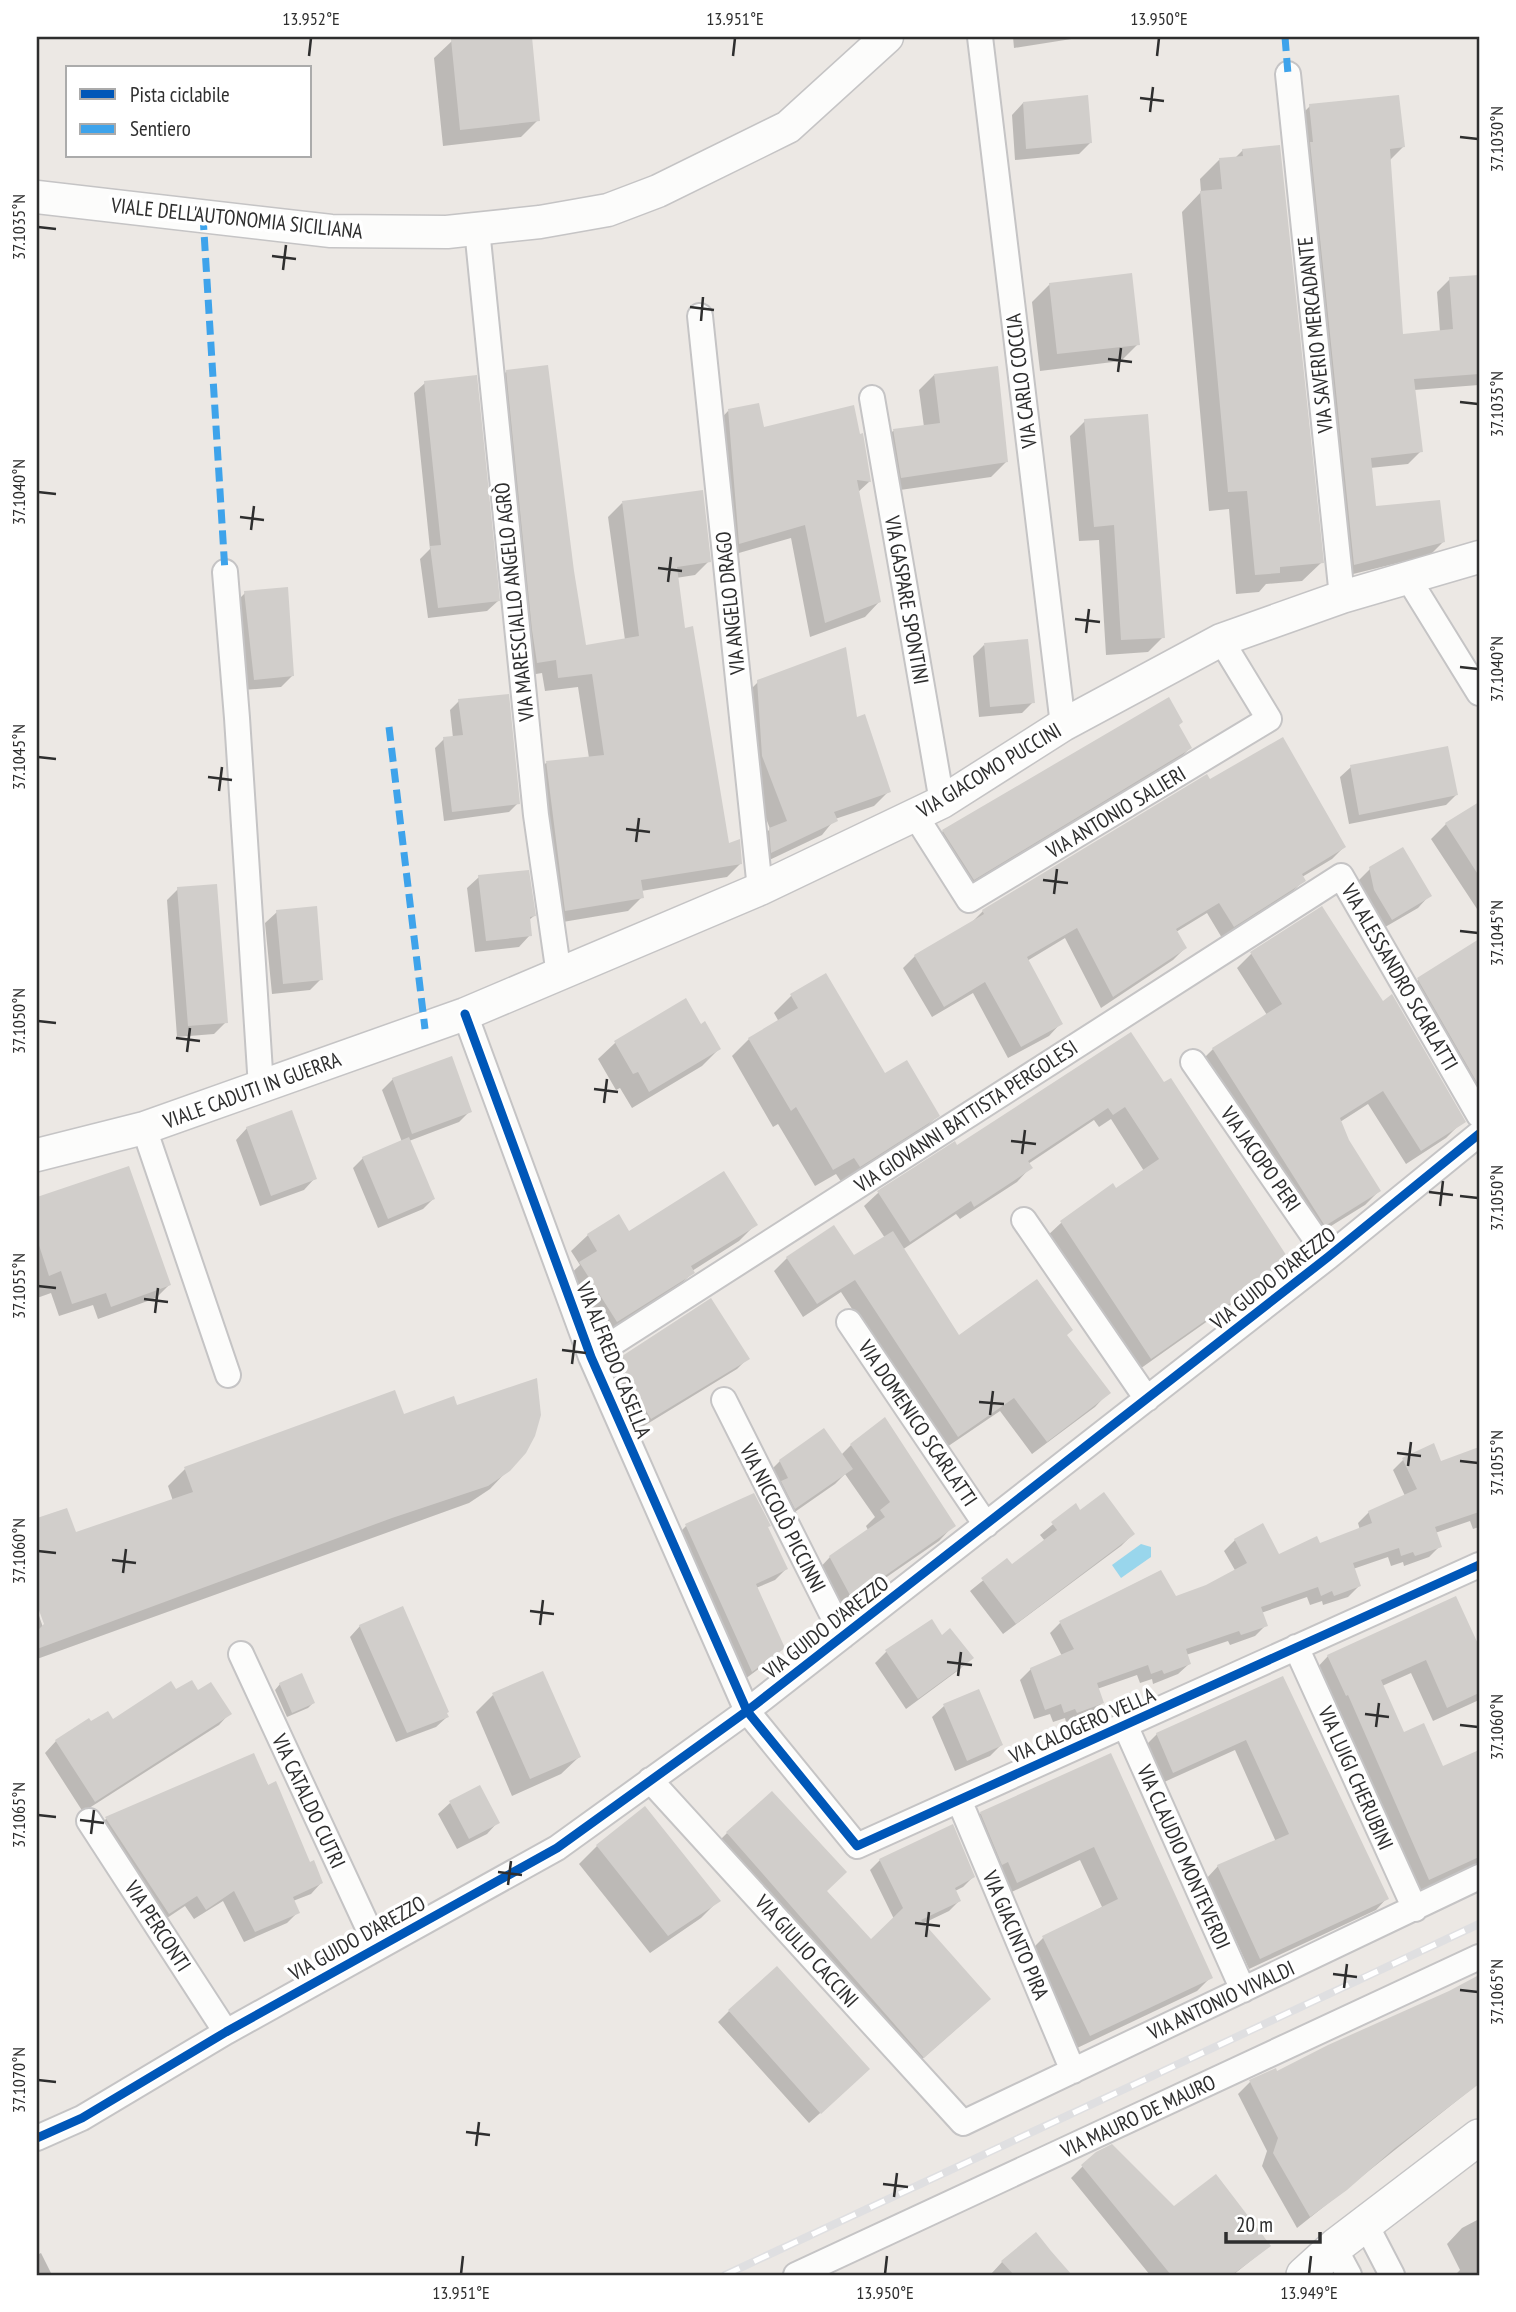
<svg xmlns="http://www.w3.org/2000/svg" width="1516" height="2312" font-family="'PT Sans Narrow',sans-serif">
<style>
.water{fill:#99d6ec}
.shadow{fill:#0003}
.building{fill:#d1cecb}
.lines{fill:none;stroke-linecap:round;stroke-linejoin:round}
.minor-casing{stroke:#c5c4c5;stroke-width:28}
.tertiary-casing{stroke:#c5c4c5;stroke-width:35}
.secondary-casing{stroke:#c5c4c5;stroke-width:38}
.minor{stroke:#fcfcfb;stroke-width:24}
.tertiary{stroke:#fcfcfb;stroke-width:32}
.secondary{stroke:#fcfcfb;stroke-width:35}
.rail-casing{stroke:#dfdfe1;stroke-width:8}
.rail{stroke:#fff;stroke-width:5;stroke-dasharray:16;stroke-linecap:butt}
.quiet{stroke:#3ea3eb;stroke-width:7;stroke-dasharray:14 7;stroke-linecap:butt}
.cycleway-casing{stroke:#fff;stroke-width:13}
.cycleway{stroke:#0057b8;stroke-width:9}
.ticks{fill:none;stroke:#2e2e2e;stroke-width:2.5}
.labels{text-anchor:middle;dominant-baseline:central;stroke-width:7;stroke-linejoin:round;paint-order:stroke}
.street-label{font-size:21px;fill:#2e2e2e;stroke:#fff}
.neatline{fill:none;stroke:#2e2e2e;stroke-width:2.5}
.ticks-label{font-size:18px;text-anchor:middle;fill:#2e2e2e}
</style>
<rect width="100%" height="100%" fill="#ece8e4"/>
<!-- water -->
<path class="water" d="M1141 1544 1151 1547V1557L1121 1578 1112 1565Z"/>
<!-- shadow -->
<path class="shadow" d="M497 37H530L538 120 521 137 443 146 434 58 452 41Z
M1013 37H1084L1014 48Z
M1023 103 1090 143 1079 154 1015 160 1012 115Z
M1310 106 1403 147 1389 161 1402 336 1440 332 1437 292 1450 279 1479 277V385L1414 390 1421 451 1408 464 1370 468 1375 508 1443 542 1430 555 1341 577 1297 119Z
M1243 150 1322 562 1302 581 1266 584 1259 592 1236 594 1229 509 1209 511 1182 212 1201 192 1200 179 1219 160 1235 158Z
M1050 284 1138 344 1121 361 1040 371 1032 302Z
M507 371 572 572 584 647 625 640 608 517 622 503 709 561 695 575 676 578 683 630 728 845 741 863 727 877 641 891 642 897 628 911 551 924 532 777 546 763 589 758 578 687 545 691 542 673 524 676 493 385Z
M934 375 1006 462 991 477 886 492 878 446 893 431 924 427 919 390Z
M425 383 498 601 487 611 428 618 420 559 430 549 414 393Z
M728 411 870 481 857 493 879 602 865 617 810 637 791 538 725 557 714 426Z
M1085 421 1163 637 1148 652 1106 655 1099 540 1079 541 1070 436Z
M245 593 293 675 281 687 243 690 233 605Z
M984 645 1033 702 1022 713 979 717 973 656Z
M758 682 856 720 889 791 874 806 835 819 822 835 757 866 755 844 770 829 748 770 744 696Z
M459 701 518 803 509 812 444 821 435 748 444 739 453 738 450 710Z
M1190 748 1179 759 962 890 932 843 943 831Z
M1351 767 1456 795 1446 805 1349 824 1340 777Z
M1210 782 1344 847 1332 859 1302 877 1304 880 1292 892 1222 938 1207 913 1176 932 1185 948 1173 960 1101 1008 1065 938 1027 961 1061 1023 1049 1036 1008 1058 973 993 932 1017 903 968 915 956 971 923 983 911Z
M1479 805V912L1431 839 1446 824Z
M1370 869 1429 896 1418 908 1380 930 1363 901 1359 880Z
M479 877 534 916 529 920 530 935 519 947 475 952 467 888Z
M178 889 226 1022 214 1034 177 1037 167 900Z
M1322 908 1460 1124 1446 1138 1406 1164 1368 1104 1340 1122 1347 1141 1379 1191 1365 1205 1310 1239 1199 1063 1213 1049 1267 1015 1237 968 1251 954Z
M277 912 321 979 310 990 272 994 265 923Z
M1479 941V1100L1404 994 1418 980Z
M826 975 885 1076 938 1115 920 1133 842 1183 836 1174 815 1186 778 1124 773 1127 732 1056 749 1039 779 1022 774 1013 791 996Z
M685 1000 700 1026 719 1049 702 1066 632 1108 620 1088 616 1090 598 1059 615 1043Z
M393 1079 470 1111 459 1122 409 1141 433 1199 423 1209 378 1228 353 1168 363 1158 402 1142 382 1090Z
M1164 1085 1288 1261 1274 1274 1137 1371 1047 1236 1061 1223 1112 1186 1116 1190 1144 1171 1111 1119 1099 1127 1094 1120 1028 1164 1030 1168 1017 1182 960 1219 956 1214 902 1250 959 1338 1065 1336 1108 1393 1095 1407 1032 1454 1000 1411 944 1449 841 1292 803 1317 774 1271 787 1258H853L885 1238 864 1206 878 1193 954 1144 957 1148Z
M247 1128 315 1178 304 1190 260 1206 236 1140Z
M128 1168 169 1285 156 1298 98 1319 93 1305 59 1316 51 1293 37 1298V1198Z
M756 1224 739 1241 692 1271 693 1272 676 1289 600 1337 564 1280 580 1265 571 1251 588 1235Z
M748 1358 737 1369 639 1429 606 1372 617 1361Z
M456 1407 508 1470 490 1489 469 1503 37 1659V1610L45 1633 48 1631 37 1600V1520L66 1510 75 1534 173 1501 168 1486 185 1469 403 1416Z
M851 1445 954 1525 939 1541 836 1612 815 1573 830 1557 868 1530 866 1526 875 1517 845 1474 835 1484 779 1523 764 1477 780 1461 841 1455Z
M1479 1449V1527L1473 1529 1470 1521 1435 1533 1440 1546 1429 1557 1404 1566 1403 1562 1391 1566 1388 1557 1353 1569 1359 1586 1348 1597 1323 1605 1322 1601 1310 1605 1307 1597 1261 1613 1266 1625 1255 1636 1230 1645 1228 1641 1186 1655 1189 1664 1178 1674 1153 1684 1152 1679 1140 1683 1137 1675 1097 1689 1102 1703 1091 1713 1066 1722 1065 1718 1053 1722 1050 1714 1034 1719 1020 1680 1031 1669 1062 1656 1050 1633 1060 1623 1175 1599 1206 1587 1236 1572 1224 1551 1235 1540 1279 1556 1318 1545 1360 1530 1358 1523 1369 1512 1405 1496 1393 1470 1404 1459 1440 1463Z
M1075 1506 1080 1512 1133 1534 1121 1546 1003 1634 970 1591 1007 1561 1012 1567 1045 1541 1040 1535Z
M686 1526 766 1527 786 1569 775 1580 756 1588 783 1648 772 1659 741 1682 675 1537Z
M1455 1598 1479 1650V1700L1433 1721 1411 1673 1382 1686 1403 1734 1442 1769 1479 1752V1864L1414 1893 1314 1671 1328 1656Z
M931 1622 942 1637 971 1657 960 1669 906 1709 875 1663 886 1652Z
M360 1626 447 1717 436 1727 396 1742 350 1637Z
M1282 1678 1387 1898 1376 1910 1249 1969 1207 1878 1218 1866 1276 1842 1235 1750 1162 1783 1146 1745 1157 1734Z
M280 1684 313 1703 308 1708 287 1717 275 1690Z
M978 1691 1001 1745 990 1756 955 1771 932 1717 944 1706Z
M176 1692 198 1693 230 1713 219 1725 83 1812 45 1753 56 1741 91 1724 113 1722Z
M493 1695 579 1757 561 1774 512 1796 476 1712Z
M1110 1755 1211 1977 1197 1991 1075 2049 1029 1952 1043 1938 1102 1907 1080 1860 1003 1896 967 1828 981 1813Z
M253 1756 309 1865 321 1883 311 1894 293 1901 298 1912 287 1923 244 1942 223 1901 194 1919 185 1906 158 1924 95 1829 106 1819Z
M450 1803 498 1822 487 1834 457 1849 438 1814Z
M645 1809 718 1901 701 1918 650 1953 579 1864 597 1846Z
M727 1833 825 1892 871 1941 894 1919 870 1870 880 1860 973 1877 963 1887 955 1891 959 1901 949 1911 922 1924 979 2009 913 2067 717 1843Z
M1479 1978V2083L1297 2228 1262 2166 1267 2151 1238 2094 1250 2082 1276 2074Z
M729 2011 857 2080 809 2123 718 2022Z
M1083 2166 1174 2208 1269 2246 1233 2275H1150L1071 2178Z
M1479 2219V2275H1455L1460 2270 1447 2244 1462 2228Z
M1036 2235 1071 2275H992L991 2274 1002 2262Z
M41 2253 52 2275H37V2255Z"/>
<!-- building -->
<path class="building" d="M478 37H532L540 121 460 130 451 39Z
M1088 95 1092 143 1026 149 1023 102Z
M1399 95 1405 147 1390 149 1403 334 1453 329 1449 277 1479 275V374L1414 379 1423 452 1371 458 1376 506 1440 500 1445 542 1354 565 1310 142H1313L1309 104Z
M1280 145 1324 563 1280 567V573L1255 575 1247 491 1228 492 1200 191 1222 189 1219 158 1243 156 1242 149Z
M1132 273 1140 345 1057 354 1049 283Z
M548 365 574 571 586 645 639 636 622 501 703 490 711 562 677 567 685 628 693 626 729 843 740 839 742 864 641 880 644 898 565 911 546 761 604 755 592 674 558 678 556 660 537 663 532 630 506 370Z
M998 366 1008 462 901 478 893 429 940 423 934 374Z
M477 375 500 601 438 608 430 546 441 545 424 381Z
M759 403 764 427 854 405 860 434 863 433 871 482 857 480 881 602 825 623 805 525 739 544 728 409Z
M1148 414 1165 638 1121 640 1114 525 1094 527 1084 419Z
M288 587 294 676 254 680 244 591Z
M1028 639 1035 703 990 707 984 643Z
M846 647 857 717 865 714 891 792 834 812 838 821 771 853 769 828 787 821 762 756 757 680Z
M509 694 520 804 452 812 443 737 463 735 458 699Z
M1169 697 1183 722 1179 725 1192 748 974 880 942 830Z
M1283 737 1346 847 1302 874 1306 881 1234 927 1219 903 1176 929 1187 948 1113 997 1077 928 1027 957 1063 1024 1021 1047 985 982 944 1007 914 955 984 914 982 910 1207 774 1210 779Z
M1448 746 1458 795 1359 815 1350 765Z
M1479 802V876L1445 823Z
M1403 847 1432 896 1392 920 1374 890 1369 867Z
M529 870 536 916 530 917 532 936 486 941 478 875Z
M217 884 228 1023 188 1026 177 887Z
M317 906 323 980 283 984 276 910Z
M1322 906 1383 1001 1392 994 1466 1122 1421 1151 1383 1091 1340 1118 1349 1140 1381 1191 1325 1226 1212 1048 1282 1004 1250 952Z
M1479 939V1086L1417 978Z
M826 973 885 1073 907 1060 940 1116 860 1167 854 1158 833 1170 796 1107 791 1111 748 1038 798 1008 790 994Z
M686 998 701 1024 705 1021 721 1049 649 1092 638 1072 633 1074 614 1041Z
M1131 1032 1164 1082 1171 1078 1290 1261 1151 1359 1060 1221 1113 1183 1116 1188 1159 1159 1125 1107 1113 1115 1108 1108 1028 1161 1033 1168 974 1207 971 1201 910 1242 877 1191 955 1141 957 1145Z
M452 1056 472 1112 412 1134 392 1078Z
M292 1110 317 1179 271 1196 246 1127Z
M409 1137 435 1199 388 1219 362 1157Z
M129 1166 171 1285 111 1307 106 1293 72 1304 61 1271 49 1276 37 1239V1197Z
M724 1171 758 1225 691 1266 695 1273 617 1322 579 1262 597 1251 587 1234 619 1214 629 1231Z
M834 1225 854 1255 893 1231 959 1335 1037 1279 1073 1330 1067 1335 1111 1393 1047 1442 1014 1398 958 1437 855 1280 817 1304 786 1257Z
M711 1298 750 1359 651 1419 616 1360Z
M537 1378 541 1415 535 1436 526 1453 510 1471 488 1486 392 1518 37 1649V1631L44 1624 37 1605V1518L67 1508 76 1532 193 1492 184 1467 395 1390 404 1414 454 1396 457 1405Z
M885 1417 956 1526 852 1599 829 1556 885 1517 880 1510 890 1502 850 1444Z
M824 1428 853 1469 795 1509 781 1481 788 1478 779 1460Z
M1434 1443 1441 1461 1479 1447V1512L1435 1527 1442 1547 1415 1556 1413 1552 1401 1556 1399 1548 1353 1563 1361 1586 1334 1596 1332 1591 1321 1596 1318 1587 1261 1607 1268 1626 1241 1635 1239 1631 1186 1649 1191 1664 1164 1674 1162 1670 1151 1674 1148 1665 1097 1683 1104 1703 1077 1713 1075 1709 1064 1713 1061 1704 1045 1710 1030 1668 1074 1649 1059 1621 1161 1570 1176 1596 1206 1585 1247 1563 1234 1539 1263 1523 1279 1554 1317 1536 1320 1543 1372 1523 1368 1511 1417 1489 1402 1458Z
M1104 1492 1135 1534 1016 1624 981 1578 1007 1558 1012 1564 1057 1530 1051 1522 1076 1503 1080 1510Z
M754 1493 771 1526 768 1527 788 1569 756 1584 785 1648 752 1672 685 1524Z
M1456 1596 1479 1646V1693L1447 1708 1426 1660 1381 1680 1404 1732 1424 1723 1443 1766 1479 1750V1857L1429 1880 1348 1695 1346 1696 1327 1655Z
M403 1606 449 1712 447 1713 449 1717 407 1733 359 1625Z
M932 1619 942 1635 950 1628 974 1658 918 1699 885 1650Z
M543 1671 581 1757 530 1779 492 1693Z
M302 1673 315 1703 292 1713 279 1683Z
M1283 1676 1389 1899 1260 1959 1217 1865 1289 1834 1246 1740 1173 1773 1156 1733Z
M192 1680 198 1690 211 1682 232 1714 95 1802 55 1740 89 1718 91 1721 108 1711 113 1719 171 1681 176 1689Z
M979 1689 1003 1745 967 1761 943 1704Z
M254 1753 268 1785 276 1781 310 1862 314 1860 323 1883 293 1897 300 1913 255 1932 234 1891 206 1910 197 1896 169 1914 105 1817Z
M1111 1753 1213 1978 1090 2036 1042 1936 1118 1899 1094 1847 1017 1883 1008 1862 1002 1865 980 1812Z
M480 1785 500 1823 469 1839 449 1801Z
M772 1791 847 1872 827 1891 871 1939 903 1908 879 1859 953 1824 975 1877 955 1888 961 1901 921 1920 991 1999 924 2058 726 1832Z
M645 1806 721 1901 668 1936 596 1845Z
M777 1966 870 2069 821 2114 728 2010Z
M1479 1975V2084L1395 2148 1347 2190 1310 2217 1273 2153 1278 2138 1249 2080 1276 2068 1277 2071 1328 2045 1449 1991Z
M1112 2144 1174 2206 1216 2174 1271 2246 1232 2275H1171L1081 2165 1096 2152Z
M1036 2232 1051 2251 1072 2275H1014L1001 2261Z"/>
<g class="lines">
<!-- minor casing -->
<g class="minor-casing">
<path id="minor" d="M980 37 1063 725
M1288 74 1342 597
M477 229 536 815 559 975
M700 316 760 889
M872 398 942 802
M225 572 237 718 261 1087
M1408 578 1479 693
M915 815 969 900 1269 719 1221 640
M465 1014 591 1357 747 1711 857 1846 1479 1565
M1193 1062 1328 1257
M144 1128 228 1375
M1024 1220 1147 1399
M849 1322 986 1525
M591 1357 1341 876 1479 1115
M724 1400 843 1636
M1296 1647 1415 1909
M241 1654 377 1947
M1125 1725 1243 1990
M650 1780 963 2123 1479 1877
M959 1800 1073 2071
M89 1821 226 2032
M37 2138 82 2118 226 2032 557 1848 747 1711 1328 1257 1479 1134
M1365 2223 1392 2275
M1335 2249 1349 2275
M796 2275 1479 1957"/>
</g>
<!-- tertiary casing -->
<g class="tertiary-casing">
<path id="tertiary" d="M37 197 331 231 447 232 540 222 608 210 658 191 788 127 887 37
M37 1155 144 1128 465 1014 760 889 942 802 1063 725 1221 640 1342 597 1479 557"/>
</g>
<!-- secondary casing -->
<g class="secondary-casing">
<path id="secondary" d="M1304 2275 1336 2246 1479 2137"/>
</g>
<!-- minor -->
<use href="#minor" class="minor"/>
<!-- tertiary -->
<use href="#tertiary" class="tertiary"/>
<!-- secondary -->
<use href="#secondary" class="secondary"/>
<!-- rail casing -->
<g class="rail-casing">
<path id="rail" d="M725 2275 1479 1924"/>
</g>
<!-- rail -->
<use href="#rail" class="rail"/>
<!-- quiet -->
<path class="quiet" d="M1285 37 1288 74
M203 216 225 572
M389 727 425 1029"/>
<!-- cycleway casing -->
<g class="cycleway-casing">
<path id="cycleway" d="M465 1014 591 1357 747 1711 857 1846 1479 1565
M37 2138 82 2118 226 2032 557 1848 747 1711 1328 1257 1479 1134"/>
</g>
<!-- cycleway -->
<use href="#cycleway" class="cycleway"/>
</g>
<!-- ticks -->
<path class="ticks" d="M309 56 311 38M733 56 735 38M1157 56 1159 38M1140 98 1164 101M1150 112 1153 87M1460 137 1478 139M38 227 56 229M272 256 296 259M283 270 286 245M690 307 714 310M701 321 703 297M1108 359 1132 362M1118 372 1121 348M1460 402 1478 404M38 492 56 494M240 517 264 520M251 530 254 506M658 568 682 571M668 582 671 557M1075 619 1100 622M1086 633 1089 609M1460 667 1478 669M38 757 56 759M208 777 232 780M219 791 222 767M626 829 650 832M636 842 639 818M1043 880 1068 883M1054 894 1057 869M1460 931 1478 933M38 1021 56 1023M176 1038 200 1041M187 1052 190 1028M594 1089 618 1092M604 1103 607 1079M1011 1141 1036 1144M1022 1154 1025 1130M1429 1192 1453 1195M1460 1196 1478 1198M1440 1206 1443 1181M38 1286 56 1288M144 1299 168 1302M155 1313 158 1288M562 1350 586 1353M572 1364 575 1340M979 1402 1004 1404M990 1415 993 1391M1397 1453 1421 1456M1460 1461 1478 1463M1408 1466 1411 1442M38 1551 56 1553M112 1560 136 1563M123 1573 126 1549M530 1611 554 1614M540 1625 543 1600M947 1662 972 1665M958 1676 961 1652M1365 1714 1389 1717M1460 1725 1478 1727M1376 1727 1379 1703M38 1815 56 1817M80 1820 104 1823M91 1834 94 1810M498 1872 522 1875M508 1885 511 1861M915 1923 940 1926M926 1937 929 1912M1333 1974 1357 1977M1344 1988 1347 1964M1460 1990 1478 1992M38 2080 56 2082M466 2132 490 2135M476 2146 479 2122M883 2184 908 2187M894 2197 897 2173M461 2274 463 2256M885 2274 887 2256M1309 2274 1311 2256"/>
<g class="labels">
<!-- street labels -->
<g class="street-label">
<text transform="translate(237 218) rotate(6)">VIALE DELL'AUTONOMIA SICILIANA</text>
<text transform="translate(1315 335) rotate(-96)">VIA SAVERIO MERCADANTE</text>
<text transform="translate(1021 381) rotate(-97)">VIA CARLO COCCIA</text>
<text transform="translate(907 600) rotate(80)">VIA GASPARE SPONTINI</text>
<text transform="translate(514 602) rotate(-96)">VIA MARESCIALLO ANGELO AGRÒ</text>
<text transform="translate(730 603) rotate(-96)">VIA ANGELO DRAGO</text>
<text transform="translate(989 770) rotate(-31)">VIA GIACOMO PUCCINI</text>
<text transform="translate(1116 812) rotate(-31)">VIA ANTONIO SALIERI</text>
<text transform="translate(1400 977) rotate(60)">VIA ALESSANDRO SCARLATTI</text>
<text transform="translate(252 1090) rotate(-20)">VIALE CADUTI IN GUERRA</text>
<text transform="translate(966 1116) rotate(-33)">VIA GIOVANNI BATTISTA PERGOLESI</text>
<text transform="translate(1261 1159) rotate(55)">VIA JACOPO PERI</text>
<text transform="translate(1273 1278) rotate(-38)">VIA GUIDO D'AREZZO</text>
<text transform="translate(614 1360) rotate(68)">VIA ALFREDO CASELLA</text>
<text transform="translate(918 1423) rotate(56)">VIA DOMENICO SCARLATTI</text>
<text transform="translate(783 1518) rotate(63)">VIA NICCOLÒ PICCINNI</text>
<text transform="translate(826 1627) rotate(-38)">VIA GUIDO D'AREZZO</text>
<text transform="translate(1082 1725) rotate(-24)">VIA CALOGERO VELLA</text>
<text transform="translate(1356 1778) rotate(66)">VIA LUIGI CHERUBINI</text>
<text transform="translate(309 1801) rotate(65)">VIA CATALDO CUTRI</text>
<text transform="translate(1184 1857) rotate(66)">VIA CLAUDIO MONTEVERDI</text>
<text transform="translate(158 1926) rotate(57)">VIA PERCONTI</text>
<text transform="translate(1016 1935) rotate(67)">VIA GIACINTO PIRA</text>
<text transform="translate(357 1938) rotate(-29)">VIA GUIDO D'AREZZO</text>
<text transform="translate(807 1951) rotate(48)">VIA GIULIO CACCINI</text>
<text transform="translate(1221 2000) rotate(-25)">VIA ANTONIO VIVALDI</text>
<text transform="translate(1138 2116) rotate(-25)">VIA MAURO DE MAURO</text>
</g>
</g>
<!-- border -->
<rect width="1516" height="2312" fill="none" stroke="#ffffff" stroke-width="77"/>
<!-- legend -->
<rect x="66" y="66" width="245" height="91" fill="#ffffff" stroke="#ababab" stroke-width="2"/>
<rect x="80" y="89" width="35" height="10" fill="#0057b8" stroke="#ababab" stroke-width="2"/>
<text x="130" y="102" font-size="21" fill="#2e2e2e">Pista ciclabile</text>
<rect x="80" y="124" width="35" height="10" fill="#3ea3eb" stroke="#ababab" stroke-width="2"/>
<text x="130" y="136" font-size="21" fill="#2e2e2e">Sentiero</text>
<!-- scale -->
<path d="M1226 2232v10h94v-10" fill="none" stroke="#2e2e2e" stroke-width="3.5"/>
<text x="1236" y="2232" font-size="21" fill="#2e2e2e" stroke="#ffffff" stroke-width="5" paint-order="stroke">20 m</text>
<rect x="38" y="38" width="1440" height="2236" class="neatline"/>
<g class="ticks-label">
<text x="311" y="25">13.952°E</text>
<text x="735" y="25">13.951°E</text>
<text x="1159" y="25">13.950°E</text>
<text transform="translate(1497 139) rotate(-90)" y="6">37.1030°N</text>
<text transform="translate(19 227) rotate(-90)" y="6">37.1035°N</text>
<text transform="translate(1497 404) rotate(-90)" y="6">37.1035°N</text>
<text transform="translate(19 492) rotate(-90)" y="6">37.1040°N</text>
<text transform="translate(1497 669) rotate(-90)" y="6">37.1040°N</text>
<text transform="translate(19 757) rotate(-90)" y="6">37.1045°N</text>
<text transform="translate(1497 933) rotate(-90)" y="6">37.1045°N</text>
<text transform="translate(19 1021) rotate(-90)" y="6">37.1050°N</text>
<text transform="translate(1497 1198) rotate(-90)" y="6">37.1050°N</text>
<text transform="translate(19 1286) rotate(-90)" y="6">37.1055°N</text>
<text transform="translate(1497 1463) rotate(-90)" y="6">37.1055°N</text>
<text transform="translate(19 1551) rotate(-90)" y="6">37.1060°N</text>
<text transform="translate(1497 1727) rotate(-90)" y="6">37.1060°N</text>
<text transform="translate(19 1815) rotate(-90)" y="6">37.1065°N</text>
<text transform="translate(1497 1992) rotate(-90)" y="6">37.1065°N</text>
<text transform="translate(19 2080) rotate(-90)" y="6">37.1070°N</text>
<text x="461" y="2299">13.951°E</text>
<text x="885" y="2299">13.950°E</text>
<text x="1309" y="2299">13.949°E</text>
</g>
</svg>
